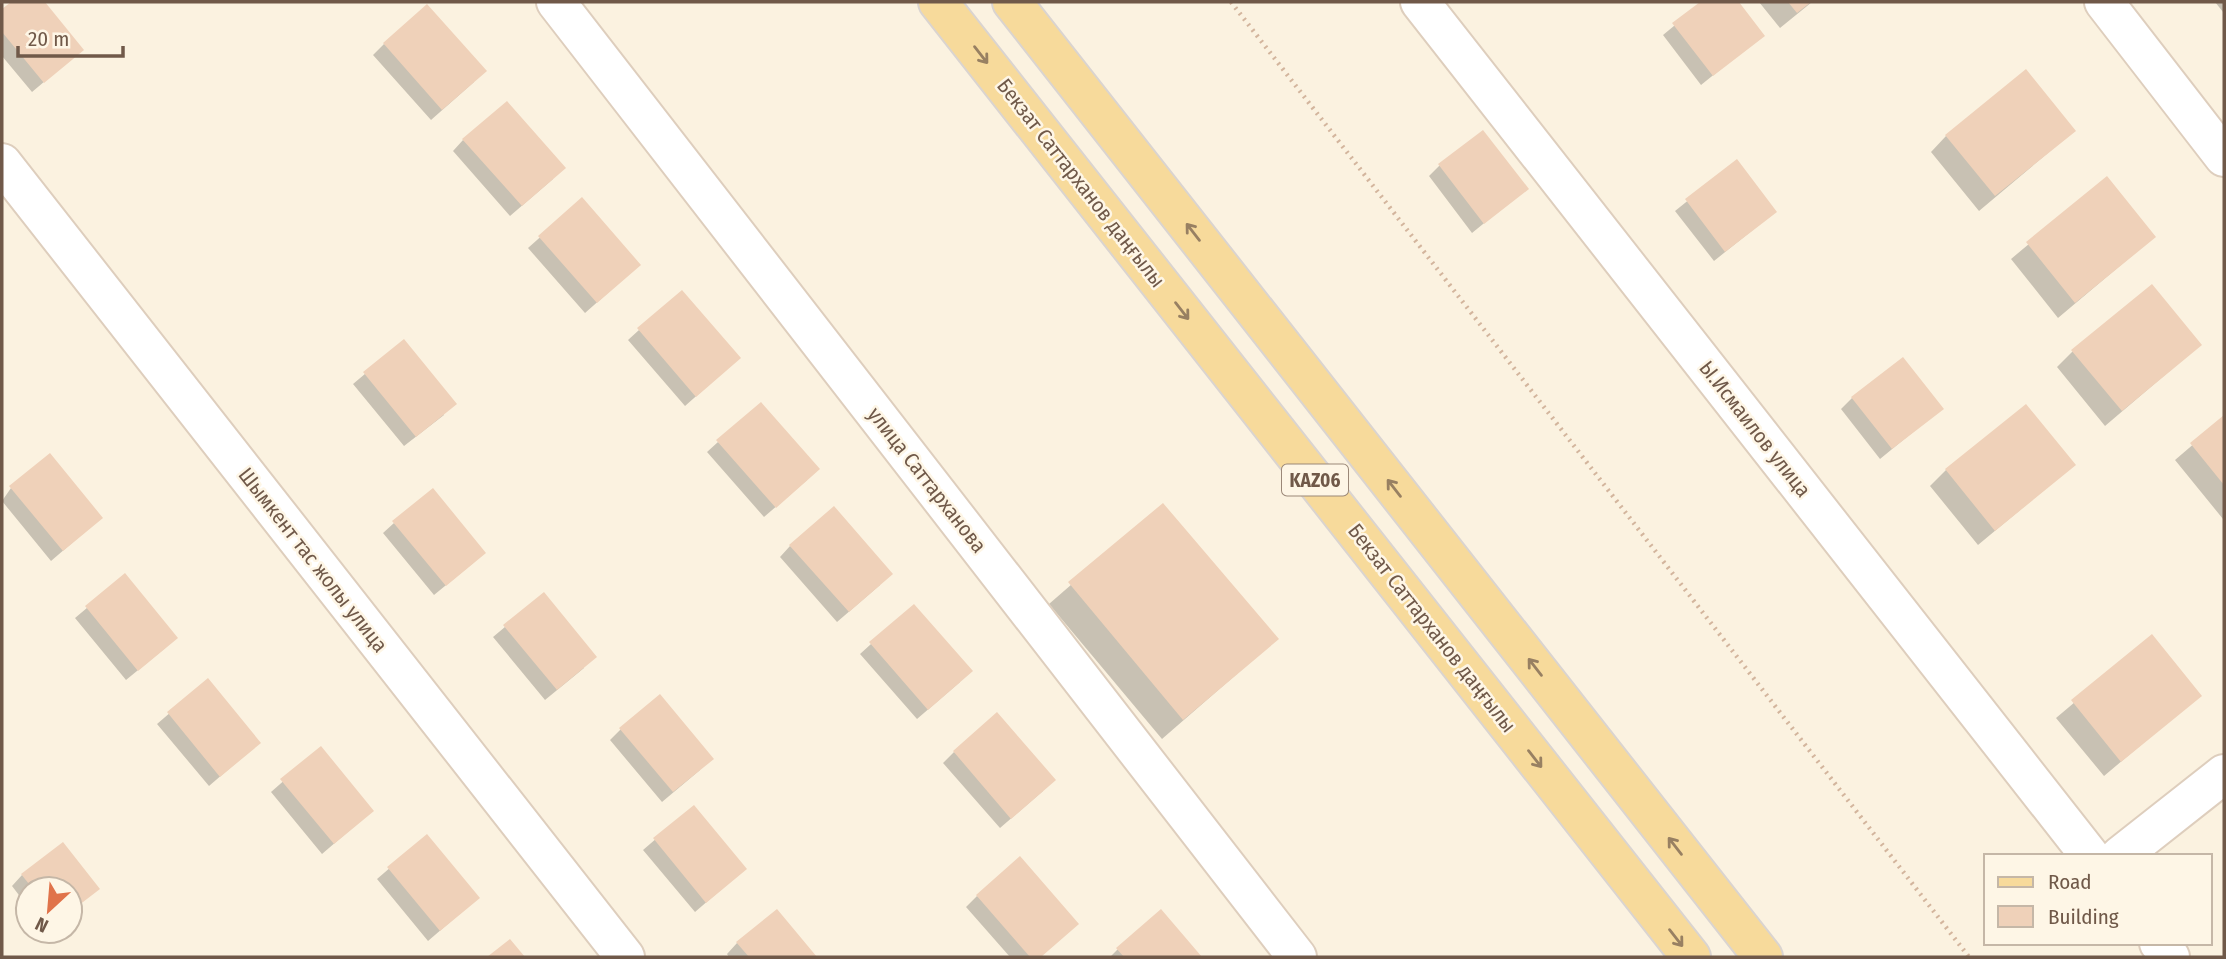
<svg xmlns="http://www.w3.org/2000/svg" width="2226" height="959" font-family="'Fira Sans Condensed',sans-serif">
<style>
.shadow{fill:#0003}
.building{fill:#efd1b9}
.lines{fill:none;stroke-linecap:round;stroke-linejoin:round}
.minor-casing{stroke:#decebd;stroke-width:42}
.primary-casing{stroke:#dad4d0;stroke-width:42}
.path{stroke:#d3b59d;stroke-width:4.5;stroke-dasharray:2 5;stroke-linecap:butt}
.minor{stroke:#fff;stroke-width:38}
.primary{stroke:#f7da9b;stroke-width:38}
.oneway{stroke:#988062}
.labels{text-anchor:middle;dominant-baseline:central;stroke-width:5;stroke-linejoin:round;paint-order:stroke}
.shield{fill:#fef6e6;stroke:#9b8878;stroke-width:2}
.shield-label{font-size:19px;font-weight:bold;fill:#705949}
.street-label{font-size:21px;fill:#705949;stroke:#fef6e6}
</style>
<rect width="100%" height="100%" fill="#fbf2e0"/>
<!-- shadow -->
<path class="shadow" d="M13 2H42L82 50 32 92 2 56V11Z
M1703 2H1737L1763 35 1701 85 1663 35Z
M1759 2H1812L1780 28Z
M2215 2H2224V11L2223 12Z
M384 44 474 82 431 120 373 55Z
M2074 131 1979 211 1931 152 1946 136Z
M463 140 553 179 510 216 453 151Z
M1736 162 1775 212 1714 261 1675 211Z
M1440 165 1526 189 1472 233 1429 176Z
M2106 179 2154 237 2058 318 2011 259Z
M582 200 628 275 585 313 528 248Z
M639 330 728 368 685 406 628 340Z
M403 342 444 415 404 446 353 384Z
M2200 345 2105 426 2057 367 2073 351Z
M1852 398 1941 409 1880 459 1841 409Z
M2224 418V518L2223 519 2175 460Z
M718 442 807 480 764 517 707 452Z
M2074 465 1978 545 1930 486 1946 470Z
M11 488 101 518 51 561 2 501Z
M1163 505 1277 639 1162 739 1049 604Z
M394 523 473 563 434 595 383 533Z
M790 546 880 585 837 622 780 557Z
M125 576 165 648 126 680 75 618Z
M543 595 584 668 545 700 493 637Z
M913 606 960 682 917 719 860 654Z
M2152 637 2199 696 2104 776 2056 718Z
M207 681 259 743 209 786 157 724Z
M621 729 700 770 662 802 610 740Z
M320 749 372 811 322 854 271 792Z
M954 752 1043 791 1000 828 943 763Z
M693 807 745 869 695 912 643 850Z
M427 836 478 898 428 941 377 879Z
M22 875 98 888 70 912V889H28V907L12 886Z
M977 896 1066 934 1040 957H1010L966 907Z
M777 911 815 957H729L727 954 737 943Z
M1160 912 1200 957H1110L1117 950Z"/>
<!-- building -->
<path class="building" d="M11 2H45L84 50 44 83 2 32V9Z
M1700 2H1739L1765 36 1713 76 1672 23Z
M1788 2H1811L1797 13Z
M427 4 487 71 442 110 383 43Z
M2026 69 2076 131 1995 196 1945 135Z
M507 101 566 168 522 206 462 139Z
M1483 130 1529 189 1484 224 1438 164Z
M1737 159 1777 212 1725 252 1685 199Z
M2107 176 2156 237 2075 303 2026 242Z
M582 197 641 265 597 303 538 236Z
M2152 284 2202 345 2122 411 2071 350Z
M682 290 741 358 696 397 637 328Z
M404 339 457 404 416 437 363 372Z
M1903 357 1944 409 1892 449 1851 397Z
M761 402 820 469 776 508 716 440Z
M2026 404 2076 465 1995 531 1945 469Z
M2224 415V485L2190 443Z
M50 453 103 518 63 551 9 486Z
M433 488 486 553 446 586 392 521Z
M1163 503 1279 639 1183 720 1068 582Z
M834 506 893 574 849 612 789 545Z
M125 573 178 638 138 671 85 606Z
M544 592 597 657 557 690 503 625Z
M914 604 973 671 928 710 869 642Z
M2152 634 2202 696 2121 762 2071 700Z
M208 678 261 743 220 777 167 712Z
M660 694 714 759 673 792 619 728Z
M997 712 1056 780 1011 819 953 751Z
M321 746 374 811 334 844 280 779Z
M694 805 747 869 706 903 653 838Z
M427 834 480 898 440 931 387 867Z
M63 842 100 889 70 912V889H33L21 874Z
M1020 856 1079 924 1041 957H1030L976 895Z
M777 909 817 957H749L736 942Z
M1161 909 1202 957H1124L1116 948Z
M510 939 525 957H487Z"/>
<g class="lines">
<!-- minor casing -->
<g class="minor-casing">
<path id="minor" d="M556 2 1297 957
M1420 2 2090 856
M2104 2 2224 157
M2 163 625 957
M2120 856 2224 774
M2159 943 2170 957"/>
</g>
<!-- primary casing -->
<g class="primary-casing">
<path id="primary" d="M938 2 1691 957
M1012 2 1763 957"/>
</g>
<!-- path -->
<path class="path" d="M1231 2 1969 957"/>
<!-- minor -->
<use href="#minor" class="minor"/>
<!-- primary -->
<use href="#primary" class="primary"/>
</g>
<!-- one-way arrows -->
<defs><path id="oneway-shaft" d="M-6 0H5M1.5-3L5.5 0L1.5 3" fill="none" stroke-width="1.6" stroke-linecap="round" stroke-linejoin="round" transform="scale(1.75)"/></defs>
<g class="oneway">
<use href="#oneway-shaft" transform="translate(981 55) rotate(52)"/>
<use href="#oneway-shaft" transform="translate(1193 232) rotate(-128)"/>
<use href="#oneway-shaft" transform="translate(1182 311) rotate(52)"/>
<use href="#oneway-shaft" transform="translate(1394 488) rotate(-128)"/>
<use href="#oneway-shaft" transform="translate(1535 667) rotate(-128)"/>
<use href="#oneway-shaft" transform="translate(1535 759) rotate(52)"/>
<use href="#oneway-shaft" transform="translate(1675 846) rotate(-128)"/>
<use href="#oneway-shaft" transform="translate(1676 938) rotate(52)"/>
</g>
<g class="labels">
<!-- shield labels -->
<rect class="shield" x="1282" y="464.5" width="66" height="31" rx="5"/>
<g class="shield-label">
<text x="1315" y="480">KАZ06</text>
</g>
<!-- street labels -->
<g class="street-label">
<text transform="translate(1081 183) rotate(52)">Бекзат Саттарханов даңғылы</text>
<text transform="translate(1755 429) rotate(52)">Ы.Исмаилов улица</text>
<text transform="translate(927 480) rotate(52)">улица Саттарханова</text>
<text transform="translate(313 560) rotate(52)">Шымкент тас жолы улица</text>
<text transform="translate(1432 628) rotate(52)">Бекзат Саттарханов даңғылы</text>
</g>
</g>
<!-- border -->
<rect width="2226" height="959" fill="none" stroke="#705949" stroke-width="7"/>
<!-- legend -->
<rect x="1984" y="854" width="228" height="91" fill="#fef6e6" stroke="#c5b7a7" stroke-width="2"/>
<rect x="1998" y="877" width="35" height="10" fill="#f7da9b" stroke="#c5b7a7" stroke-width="2"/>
<text x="2048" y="889" font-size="21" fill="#705949">Road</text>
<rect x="1998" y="906" width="35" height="21" fill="#efd1b9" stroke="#c5b7a7" stroke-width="2"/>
<text x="2048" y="924" font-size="21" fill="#705949">Building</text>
<!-- north arrow -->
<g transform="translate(49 910) rotate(206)"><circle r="33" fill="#fef6e6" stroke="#c5b7a7" stroke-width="2"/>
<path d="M0-5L12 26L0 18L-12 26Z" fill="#e0734a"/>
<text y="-10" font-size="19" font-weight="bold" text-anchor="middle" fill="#705949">N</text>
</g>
<!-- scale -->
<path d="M18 46v10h105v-10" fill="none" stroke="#705949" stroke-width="3.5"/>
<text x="28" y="46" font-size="21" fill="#705949" stroke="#fef6e6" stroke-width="5" paint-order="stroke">20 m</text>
</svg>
